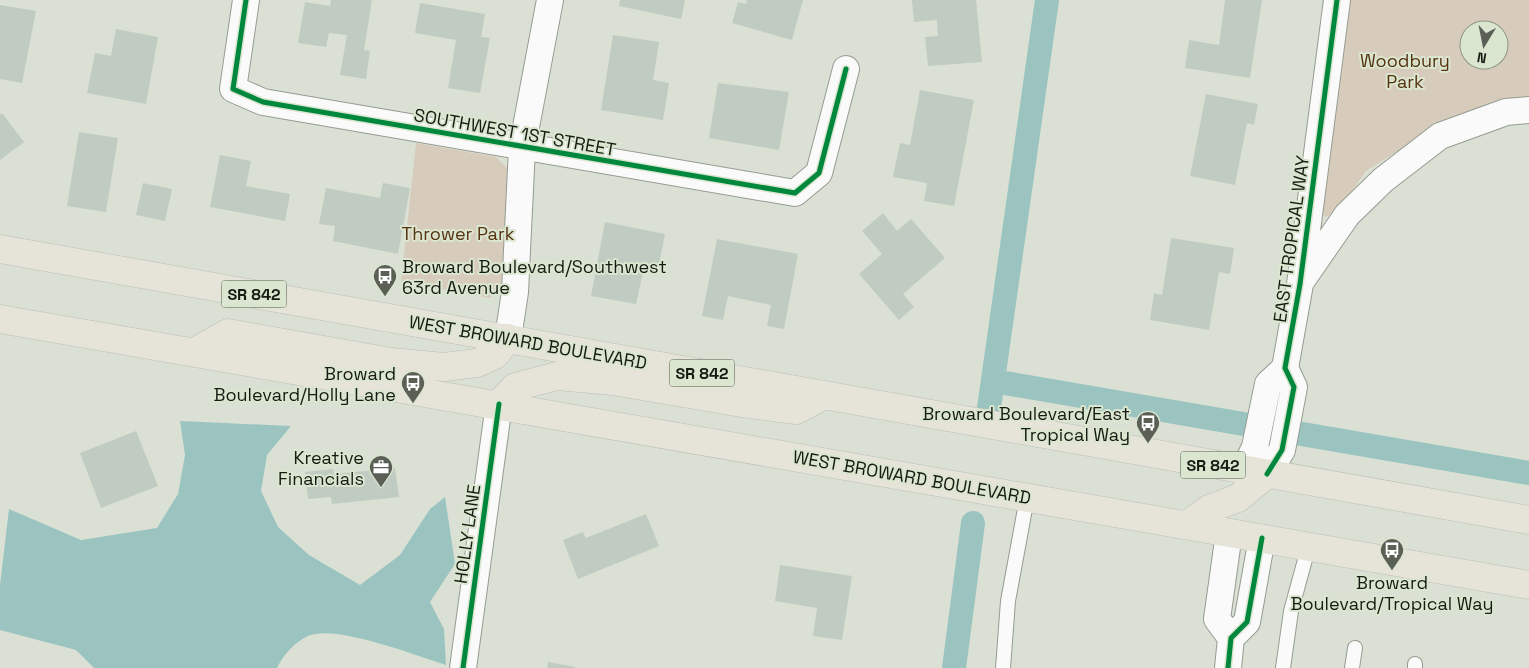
<svg xmlns="http://www.w3.org/2000/svg" width="1529" height="668" font-family="'Space Grotesk',sans-serif">
<style>
.green{fill:#d7ccbb;fill-rule:evenodd}
.water{fill:#9bc4c0}
.lines{fill:none;stroke-linecap:round;stroke-linejoin:round}
.canal{stroke:#9bc4c0;stroke-width:24}
.building{fill:#c0cbc1}
.service-casing{stroke:#959b91;stroke-width:16}
.minor-casing{stroke:#959b91;stroke-width:28}
.primary-casing{stroke:#babeb8;stroke-width:29}
.service{stroke:#f9faf9;stroke-width:14}
.minor{stroke:#f9faf9;stroke-width:26}
.primary{stroke:#e6e4d8;stroke-width:28}
.cycleway-casing{stroke:#dae6cf;stroke-width:8}
.cycleway{stroke:#00873e;stroke-width:5}
.labels{text-anchor:middle;dominant-baseline:central;stroke-width:4;stroke-linejoin:round;paint-order:stroke}
.shield{fill:#dae6cf;stroke:#52584b;stroke-width:1}
.shield-label{font-size:16px;font-weight:bold;fill:#171b13}
.park-label{font-size:18px;fill:#563210;stroke:#dae6cf}
.street-label{font-size:18px;fill:#171b13;stroke:#dae6cf}
.poi-label{font-size:18px;fill:#171b13;stroke:#dae6cf;text-anchor:end}
</style>
<rect width="100%" height="100%" fill="#dae1d4"/>
<!-- green -->
<path class="green" d="M1350 0H1529V100L1436 127 1366 171 1337 212 1325 217 1321 212ZM1469 30H1499V60H1469Z
M416 143 496 157 510 171 505 280 490 298 401 282Z"/>
<!-- water -->
<path class="water" d="M180 421 291 426 267 455 261 491 278 527 309 555 360 585 400 555 430 509 445 497 455 564 430 602 444 629 446 665C416 656 336 624 308 636 295 642 283 655 277 668H94L76 650 0 630V585L9 509 81 540 157 528 178 494 185 455Z"/>
<g class="lines">
<!-- canal -->
<path class="canal" d="M993 381 1529 473
M989 408 1047 0
M954 668 973 523"/>
</g>
<!-- building -->
<path class="building" d="M331 0H372L364 50 370 51 366 79 340 75 347 35 329 33 326 47 298 43 305 2 330 6Z
M620 0H685L681 19 619 6Z
M747 0H803L792 40 732 23 738 2 746 4Z
M912 0H976L982 62 928 66 925 37 938 36 937 20 914 22Z
M1225 0H1262L1250 78 1185 68 1189 40 1219 45Z
M420 3 485 14 481 37 490 38 480 93 448 88 456 40 415 33Z
M0 5 36 11 22 83 0 79Z
M116 29 158 37 146 104 87 93 95 53 111 56Z
M613 35 659 42 653 80 669 83 663 120 601 110Z
M718 83 789 92 779 150 709 138Z
M920 90 974 100 954 206 924 201 927 183 893 177 900 143 910 145Z
M1206 94 1258 104 1254 125 1247 123 1235 185 1190 176Z
M2 113 24 142 0 160V115Z
M79 132 118 138 106 212 67 206Z
M220 155 251 161 246 186 290 194 285 221 210 207Z
M143 183 172 189 165 221 136 215Z
M383 183 410 188 398 254 333 241 335 226 319 224 326 188 380 198Z
M883 213 897 231 911 219 945 258 903 294 914 307 899 320 859 274 882 254 862 231Z
M605 222 665 234 658 270 644 267 636 304 591 296Z
M1171 238 1234 248 1230 274 1219 272 1209 330 1150 320 1154 293 1162 295Z
M717 239 798 254 784 329 767 326 771 305 728 296 723 320 702 316Z
M136 431 158 486 101 508 80 453Z
M395 468 399 497 332 504 331 497 308 499 305 472 333 469 334 474Z
M646 514 659 546 578 579 563 540 583 532 586 538Z
M780 565 852 576 842 640 813 636 817 608 775 601Z
M548 662 575 667V668H547Z"/>
<g class="lines">
<!-- service casing -->
<g class="service-casing">
<path id="service" d="M1003 668 1008 601 1027 498
M1283 668 1291 611 1309 545
M1352 668 1355 648
M1415 668V664"/>
</g>
<!-- minor casing -->
<g class="minor-casing">
<path id="minor" d="M246 0 233 89 263 102 795 193 819 173 846 69
M1302 280 1347 215 1383 180 1440 136 1506 112 1529 110
M508 338 515 292 522 148 550 0
M1244 470 1255 447 1268 384 1285 368
M1267 474 1282 450 1294 387 1285 368 1300 284 1337 0
M1229 533 1217 619 1231 638
M463 668 499 404
M1228 668 1231 638 1247 622 1262 538"/>
</g>
<!-- primary casing -->
<g class="primary-casing">
<path id="primary" d="M0 249 1529 520
M0 319 1529 585
M194 352 228 333 391 362 444 367 477 363 495 355 508 338
M499 404 515 387 557 376 613 381 742 403 796 410 825 395
M1187 525 1209 509 1238 498 1267 474"/>
</g>
<!-- service -->
<use href="#service" class="service"/>
<!-- minor -->
<use href="#minor" class="minor"/>
<!-- primary -->
<use href="#primary" class="primary"/>
<!-- cycleway casing -->
<g class="cycleway-casing">
<path id="cycleway" d="M246 0 233 89 263 102 795 193 819 173 846 69
M1267 474 1282 450 1294 387 1285 368 1300 284 1337 0
M463 668 499 404
M1228 668 1231 638 1247 622 1262 538"/>
</g>
<!-- cycleway -->
<use href="#cycleway" class="cycleway"/>
</g>
<!-- icons -->
<defs>
<g id="bus-pin" transform="scale(1.25)"><path d="M0 17L-7.5 6A9.5 9.5 0 1 1 7.5 6Z" fill="#5b6057" stroke="#dae6cf"/><path d="M-5-6H5V4H4V6H2V4H-2V6H-4V4H-5ZM-3.5-4V0h7V-4ZM-3.5 1.2v1.5H-2V1.2ZM2 1.2v1.5H3.5V1.2Z" fill="#fff"/></g>
<g id="office-pin" transform="scale(1.25)"><path d="M0 17L-7.5 6A9.5 9.5 0 1 1 7.5 6Z" fill="#5b6057" stroke="#dae6cf"/><path d="M-6-3h4V-5.5h4V-3h4V5H-6ZM-1-4.5V-3h2v-1.5ZM-6 0V1H6V0Z" fill="#fff"/></g>
</defs>
<g fill-rule="evenodd">
<use href="#bus-pin" x="385" y="276"/>
<use href="#bus-pin" x="413" y="383"/>
<use href="#bus-pin" x="1148" y="423"/>
<use href="#office-pin" x="381" y="467"/>
<use href="#bus-pin" x="1392" y="550"/>
</g>
<g class="labels">
<!-- shield labels -->
<g class="shield">
<rect x="221.5" y="280.5" width="65" height="27" rx="4"/>
<rect x="669.5" y="359.5" width="65" height="27" rx="4"/>
<rect x="1180.5" y="451.5" width="65" height="27" rx="4"/>
</g>
<g class="shield-label">
<text x="254" y="294">SR 842</text>
<text x="702" y="373">SR 842</text>
<text x="1213" y="465">SR 842</text>
</g>
<!-- park labels -->
<g class="park-label">
<text x="1405" y="60">Woodbury<tspan x="1405" dy="21">Park</tspan></text>
<text x="458" y="233">Thrower Park</text>
</g>
<!-- street labels -->
<g class="street-label">
<text transform="translate(515 132) rotate(10)">SOUTHWEST 1ST STREET</text>
<text transform="translate(1291 239) rotate(-82)">EAST TROPICAL WAY</text>
<text transform="translate(528 342) rotate(10)">WEST BROWARD BOULEVARD</text>
<text transform="translate(912 477) rotate(10)">WEST BROWARD BOULEVARD</text>
<text transform="translate(467 534) rotate(-82)">HOLLY LANE</text>
</g>
<!-- poi labels -->
<g class="poi-label">
<text x="402" y="266" text-anchor="start">Broward Boulevard/Southwest<tspan x="402" dy="21">63rd Avenue</tspan></text>
<text x="396" y="373">Broward<tspan x="396" dy="21">Boulevard/Holly Lane</tspan></text>
<text x="1130" y="413">Broward Boulevard/East<tspan x="1130" dy="21">Tropical Way</tspan></text>
<text x="364" y="457">Kreative<tspan x="364" dy="21">Financials</tspan></text>
<text x="1392" y="582" text-anchor="middle">Broward<tspan x="1392" dy="21">Boulevard/Tropical Way</tspan></text>
</g>
</g>
<!-- north arrow -->
<g transform="translate(1484 45) rotate(190)"><circle r="24" fill="#dae6cf" stroke="#8c9584"/>
<path d="M0-4L9 19L0 12L-9 19Z" fill="#5b6057"/>
<text y="-8" font-size="14" font-weight="bold" text-anchor="middle" fill="#171b13">N</text>
</g>
</svg>
